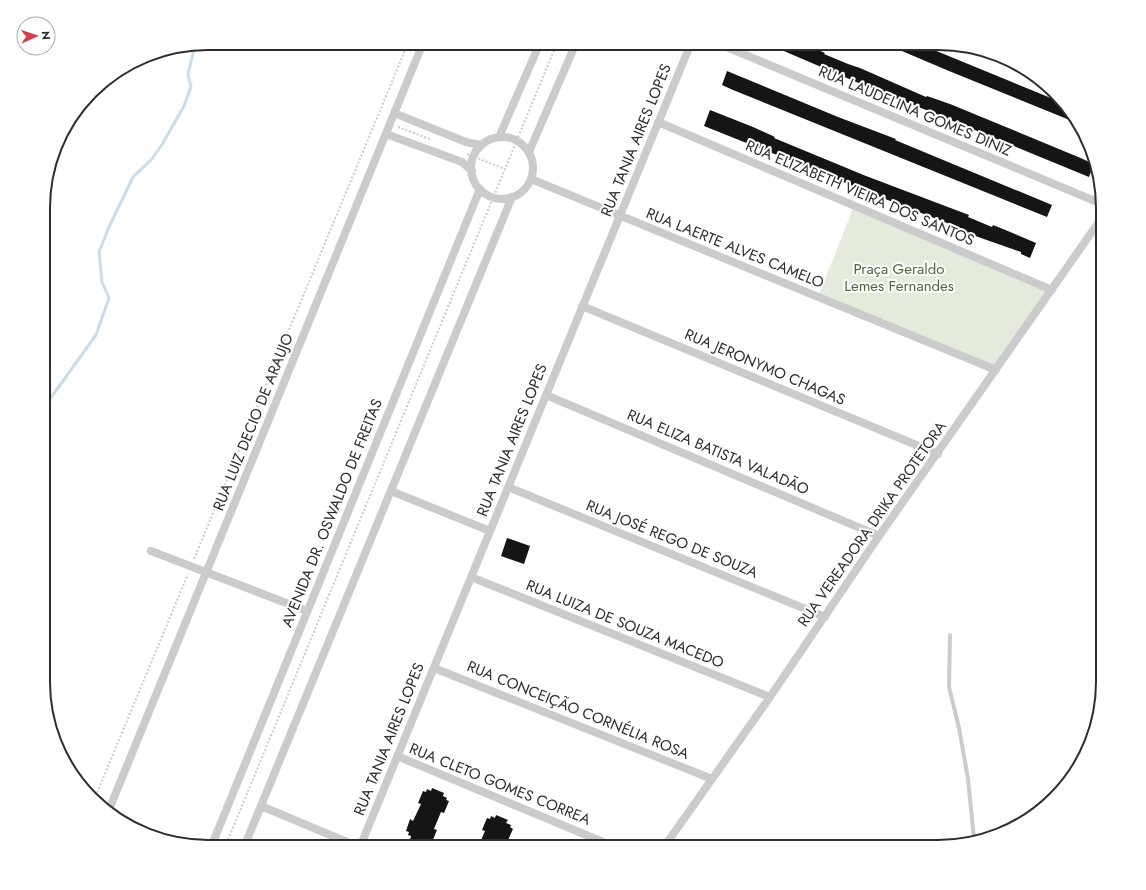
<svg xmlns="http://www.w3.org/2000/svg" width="1146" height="890" font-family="Jost,sans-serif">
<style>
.green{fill:#e4eadc}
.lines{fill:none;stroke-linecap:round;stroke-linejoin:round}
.stream{stroke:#cadde8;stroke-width:3}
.building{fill:#151515}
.path{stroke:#cbcbcb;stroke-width:2;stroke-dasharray:2 2;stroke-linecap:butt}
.service{stroke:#cbcbcb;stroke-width:4}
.minor{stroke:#cbcbcb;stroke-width:8}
.labels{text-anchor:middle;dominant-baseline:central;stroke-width:4;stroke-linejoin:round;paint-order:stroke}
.street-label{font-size:15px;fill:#2e2e2e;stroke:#fff}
.park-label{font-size:15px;fill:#52653f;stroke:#fff}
.rim{fill:none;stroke:#2e2e2e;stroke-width:2}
</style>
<rect width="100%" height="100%" fill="#fff"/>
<!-- green -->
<path class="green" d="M854 206 1052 290 996 370 818 297Z"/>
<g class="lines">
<!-- stream -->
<path class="stream" d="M44 431 50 399 96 335 109 298 102 282 99 252 109 227 133 177 152 159 163 143 184 106 191 87 188 74 195 45"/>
</g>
<!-- building -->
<path class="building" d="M765 43H800L815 50 816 49 825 53 824 54 848 64 860 68 926 97 927 96 950 104 1083 159 1093 164V166L1089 177 931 112 875 90Z
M883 43H917L1046 96 1060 102 1077 123 949 71Z
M727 71 838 117 896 139 895 140 1052 205 1047 217 733 90 722 85Z
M710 110 753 127 775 137 774 138 866 176 969 215 968 217 992 227 993 225 1003 229 1036 243 1030 258 1021 254V252L964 232 965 230 862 190 827 175 704 126Z
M507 538 530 546 524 564 501 556Z
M432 788 444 793 443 796 447 798 446 800 449 801 444 813 441 812 434 829 437 830 432 842 428 840 427 844 424 842 423 845 410 840 411 836 408 835 409 832 406 831 410 819 413 821 421 804 418 803 423 791 426 792 427 789 431 791Z
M496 815 508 820 506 823 511 825 510 827 513 829 505 847H478L485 831 482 830 487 818 490 819 491 816 495 818Z"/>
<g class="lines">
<!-- path -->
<path class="path" d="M398 127 432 140
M467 154 505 169
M194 559 408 43
M94 800 188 574
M225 847 557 43"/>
<!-- service -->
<path class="service" d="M950 635 949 687 959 728 968 779 974 839"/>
<!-- minor -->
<path class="minor" d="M717 43 1102 204
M985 52 1014 64
M394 113 466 142 481 145
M658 122 1052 290
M386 134 462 162 472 171
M499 137 540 43
M471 168a31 31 0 1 1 62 0a31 31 0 1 1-62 0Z
M529 152 576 43
M531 179 996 370
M582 306 938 454
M546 395 879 536
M508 487 825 617
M391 491 490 531
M151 551 307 611
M471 577 770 697
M434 668 712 779
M397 756 615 847
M261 806 359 847
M108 812 423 43
M211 847 480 189
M244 847 512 197
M360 847 691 43
M664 847 770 697 879 536 1103 216"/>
</g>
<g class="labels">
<!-- street labels -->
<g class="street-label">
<text transform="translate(915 111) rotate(23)">RUA LAUDELINA GOMES DINIZ</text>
<text transform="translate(636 140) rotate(-68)">RUA TANIA AIRES LOPES</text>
<text transform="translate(860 193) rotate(23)">RUA ELIZABETH VIEIRA DOS SANTOS</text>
<text transform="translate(735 248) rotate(22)">RUA LAERTE ALVES CAMELO</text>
<text transform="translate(765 367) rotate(23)">RUA JERONYMO CHAGAS</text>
<text transform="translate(253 422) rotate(-68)">RUA LUIZ DECIO DE ARAUJO</text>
<text transform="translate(512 440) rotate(-68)">RUA TANIA AIRES LOPES</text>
<text transform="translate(718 452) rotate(23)">RUA ELIZA BATISTA VALADÃO</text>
<text transform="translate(332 513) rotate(-68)">AVENIDA DR. OSWALDO DE FREITAS</text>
<text transform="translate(872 524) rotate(-55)">RUA VEREADORA DRIKA PROTETORA</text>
<text transform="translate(672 539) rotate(22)">RUA JOSÉ REGO DE SOUZA</text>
<text transform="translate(625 624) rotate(22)">RUA LUIZA DE SOUZA MACEDO</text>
<text transform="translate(578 710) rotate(22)">RUA CONCEIÇÃO CORNÉLIA ROSA</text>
<text transform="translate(389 739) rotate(-68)">RUA TANIA AIRES LOPES</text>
<text transform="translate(500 784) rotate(22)">RUA CLETO GOMES CORREA</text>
</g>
<!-- park labels -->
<g class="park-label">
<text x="899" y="269">Praça Geraldo<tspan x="899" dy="17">Lemes Fernandes</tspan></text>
</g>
</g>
<!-- crop -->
<path d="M0 0H1146V890H0ZM208 50H938A158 158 0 0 1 1096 208V682A158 158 0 0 1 938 840H208A158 158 0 0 1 50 682V208A158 158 0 0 1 208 50Z" fill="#fff" fill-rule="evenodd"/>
<path class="rim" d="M208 50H938A158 158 0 0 1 1096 208V682A158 158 0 0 1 938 840H208A158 158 0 0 1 50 682V208A158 158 0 0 1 208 50Z"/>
<!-- north arrow -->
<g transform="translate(36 36) rotate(87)"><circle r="19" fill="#ffffff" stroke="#ababab"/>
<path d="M0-3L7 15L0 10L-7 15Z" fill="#d63e4d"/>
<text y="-6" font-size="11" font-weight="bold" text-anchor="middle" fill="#2e2e2e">N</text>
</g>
</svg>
